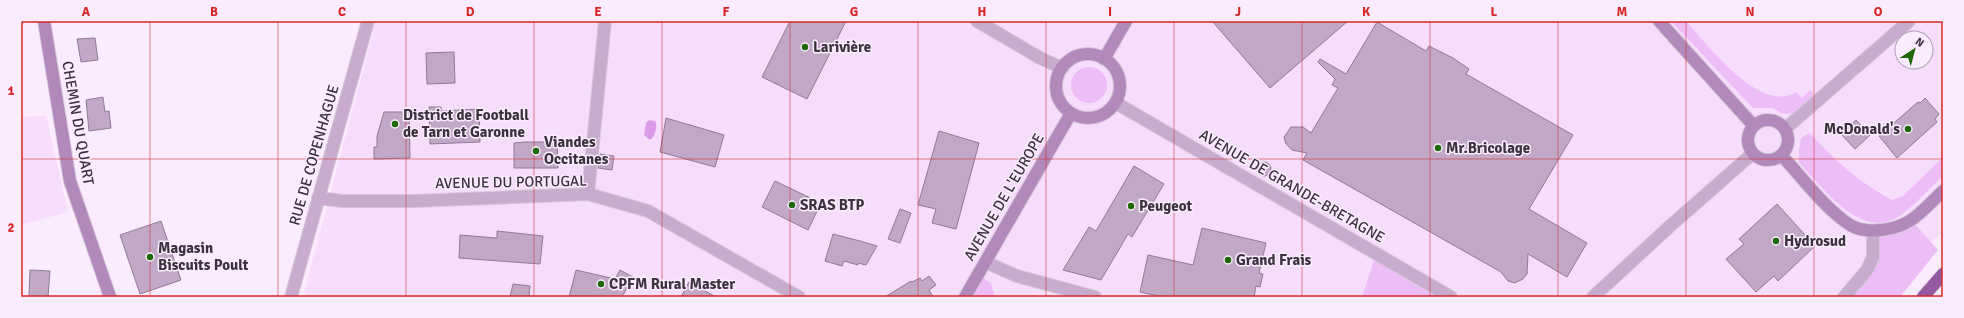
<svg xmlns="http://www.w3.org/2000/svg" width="1964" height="318" font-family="Signika,sans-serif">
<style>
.built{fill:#f6ddfb;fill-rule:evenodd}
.green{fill:#edbdf8}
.water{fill:#da9be8}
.building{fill:#c0a8c6;stroke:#927b97}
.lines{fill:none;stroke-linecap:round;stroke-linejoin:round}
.street-casing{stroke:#d5c6d8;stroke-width:14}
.secondary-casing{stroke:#d5c6d8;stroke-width:14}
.highway-casing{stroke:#d5c6d8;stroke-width:14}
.street{stroke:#c7acce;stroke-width:12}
.secondary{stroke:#b289bb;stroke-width:12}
.highway{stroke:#9459a1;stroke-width:12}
.grid{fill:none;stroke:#d62828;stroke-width:1;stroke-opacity:0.55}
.poi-dot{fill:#1e6906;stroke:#fbebfe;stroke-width:1.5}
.labels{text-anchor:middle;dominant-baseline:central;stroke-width:3;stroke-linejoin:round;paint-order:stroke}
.poi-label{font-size:15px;font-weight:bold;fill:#3c323e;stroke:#fbebfe;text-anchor:start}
.street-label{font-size:15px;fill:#3c323e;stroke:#fbebfe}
.neatline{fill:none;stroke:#d62828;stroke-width:1.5}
.grid-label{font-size:13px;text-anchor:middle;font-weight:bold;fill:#d62828}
</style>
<rect width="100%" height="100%" fill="#fbebfe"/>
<!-- built -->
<path class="built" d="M376 21H1943V232L1911 259 1881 297H303ZM1902 38H1926V62H1902Z
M46 116 68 212 21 225V117Z"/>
<!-- green -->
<path class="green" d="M1671 21H1686C1707 44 1760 115 1796 92L1802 98 1810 90 1814 94 1794 113 1783 114 1773 108H1753Z
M1071 85a18 18 0 1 1 36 0a18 18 0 1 1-36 0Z
M1810 133C1834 160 1860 183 1892 200L1903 196 1943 157V176C1931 187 1911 209 1898 217 1859 240 1823 187 1799 163V150L1801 138Z
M1911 220 1938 250 1900 297H1844L1867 270 1873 231Z
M1376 254 1451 297H1362Z
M978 275 991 283 995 297H965Z"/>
<!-- water -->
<path class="water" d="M649 120 655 121C658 126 655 137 650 140L644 135 646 123Z"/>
<!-- building -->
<path class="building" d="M790 21H846L807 99 762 77Z
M1212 21H1348L1270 88Z
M1377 22 1426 51 1429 46 1453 58 1469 69 1466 74 1573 135 1529 209 1587 243 1567 277 1528 254 1527 274 1523 279 1515 283 1508 281 1501 272 1303 160 1307 153 1292 150 1286 144 1284 137 1291 127H1303L1311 133 1338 88 1332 85 1335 79 1318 62 1320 59 1346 74Z
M95 38 98 60 81 62 77 39Z
M454 52 455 83 427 84 426 53Z
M103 97 105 112 109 111 111 128 89 131 86 100Z
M1925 98 1939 114 1935 119 1937 122 1897 158 1879 136 1918 102 1920 103Z
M429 107H441V111L479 109 480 142 430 144Z
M384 112H409L410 158 374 159V147H377V136Z
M666 118 724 135 715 167 660 152Z
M1856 120 1870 135 1855 149 1841 134Z
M939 131 979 143 956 229 932 223 936 209 918 205Z
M525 142H557L558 168H514V143Z
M600 154 614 156 612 170 598 168Z
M1257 169a7 7 0 1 1 14 0a7 7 0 1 1-14 0Z
M1134 166 1164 184 1132 237 1128 234 1101 280 1063 270 1089 227 1096 231Z
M775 181 821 203 808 230 762 207Z
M1777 204 1815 246 1778 281 1774 276 1756 292 1726 259 1744 244 1739 239Z
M900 209 911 213 900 243 888 239Z
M161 221 181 280 140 294 120 235Z
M1202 228 1266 243 1259 273 1263 274 1260 287 1256 286 1254 297H1163L1140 292 1148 255 1193 265Z
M497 231 543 236 540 264 459 258 460 235 497 238Z
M833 234 864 242 877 246 866 265 858 263V265L844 261 842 266 825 261Z
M30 270 50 271 48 297H29Z
M576 270 615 279 620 270 633 277 622 297H569Z
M929 276 936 285 929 290 933 297H885L911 281 912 282 920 278 922 281Z
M689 282 716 297H681Z
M513 284 530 286 529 297H510Z"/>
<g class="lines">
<!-- street casing -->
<g class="street-casing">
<path id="street" d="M977 21 1040 58 1062 68
M1116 103 1451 297
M1785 129 1909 21
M588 194 605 21
M318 198 343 201H414L588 194 648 211 799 297
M985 262 1017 276 1095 297
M291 297 368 21
M1593 297 1669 227 1752 154
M1844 297 1867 270 1873 257V231"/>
</g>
<!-- secondary casing -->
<g class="secondary-casing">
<path id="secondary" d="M44 21 70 181 110 297
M1659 21 1753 125
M1056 86a32 32 0 1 1 64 0a32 32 0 1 1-64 0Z
M1104 59 1126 21
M1748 140a20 20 0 1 1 40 0a20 20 0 1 1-40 0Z
M1781 155C1803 178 1823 207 1850 225 1867 235 1896 230 1911 220 1923 212 1933 200 1943 191
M965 297 1071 113"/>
</g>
<!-- highway casing -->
<g class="highway-casing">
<path id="highway" d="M1923 297 1943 274"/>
</g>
<!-- street -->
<use href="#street" class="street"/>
<!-- secondary -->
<use href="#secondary" class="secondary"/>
<!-- highway -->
<use href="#highway" class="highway"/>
</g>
<!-- grid -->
<path class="grid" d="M150 21V297M278 21V297M406 21V297M534 21V297M662 21V297M790 21V297M918 21V297M1046 21V297M1174 21V297M1302 21V297M1430 21V297M1558 21V297M1686 21V297M1814 21V297M21 159H1943"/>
<!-- markers -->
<g class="poi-dot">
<circle cx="805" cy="47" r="4"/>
<circle cx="395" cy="124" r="4"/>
<circle cx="1908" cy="129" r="4"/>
<circle cx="1438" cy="148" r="4"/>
<circle cx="536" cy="151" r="4"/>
<circle cx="792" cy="205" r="4"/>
<circle cx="1131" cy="206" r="4"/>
<circle cx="1776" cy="241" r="4"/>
<circle cx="150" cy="257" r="4"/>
<circle cx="1228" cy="260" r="4"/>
<circle cx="601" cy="284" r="4"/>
</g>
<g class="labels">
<!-- poi labels -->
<g class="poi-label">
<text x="813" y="47">Larivière</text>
<text x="403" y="115">District de Football<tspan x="403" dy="17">de Tarn et Garonne</tspan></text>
<text x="1900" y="129" text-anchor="end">McDonald's</text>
<text x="544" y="142">Viandes<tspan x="544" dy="17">Occitanes</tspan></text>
<text x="1446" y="148">Mr.Bricolage</text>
<text x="800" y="205">SRAS BTP</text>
<text x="1139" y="206">Peugeot</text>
<text x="1784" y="241">Hydrosud</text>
<text x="158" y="248">Magasin<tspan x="158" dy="17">Biscuits Poult</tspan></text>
<text x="1236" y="260">Grand Frais</text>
<text x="609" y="284">CPFM Rural Master</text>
</g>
<!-- street labels -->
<g class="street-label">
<text transform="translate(78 123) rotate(80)">CHEMIN DU QUART</text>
<text transform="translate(314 155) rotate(-74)">RUE DE COPENHAGUE</text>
<text transform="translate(511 182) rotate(-1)">AVENUE DU PORTUGAL</text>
<text transform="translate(1292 186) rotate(30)">AVENUE DE GRANDE-BRETAGNE</text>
<text transform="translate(1004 197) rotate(-60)">AVENUE DE L'EUROPE</text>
</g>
</g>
<!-- border -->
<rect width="1964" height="318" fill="none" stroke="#fbebfe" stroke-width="44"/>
<!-- north arrow -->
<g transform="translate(1914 50) rotate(36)"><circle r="19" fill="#fbebfe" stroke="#afa1b1"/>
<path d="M0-3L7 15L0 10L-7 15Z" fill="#1e6906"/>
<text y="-6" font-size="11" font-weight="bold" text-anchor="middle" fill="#3c323e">N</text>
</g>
<rect x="22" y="22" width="1920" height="274" class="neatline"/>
<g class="grid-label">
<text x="86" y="16">A</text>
<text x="214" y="16">B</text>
<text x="342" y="16">C</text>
<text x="470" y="16">D</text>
<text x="598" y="16">E</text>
<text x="726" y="16">F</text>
<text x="854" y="16">G</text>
<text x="982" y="16">H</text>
<text x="1110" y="16">I</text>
<text x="1238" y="16">J</text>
<text x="1366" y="16">K</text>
<text x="1494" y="16">L</text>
<text x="1622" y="16">M</text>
<text x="1750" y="16">N</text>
<text x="1878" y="16">O</text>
<text x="11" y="95">1</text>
<text x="11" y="232">2</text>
</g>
</svg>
